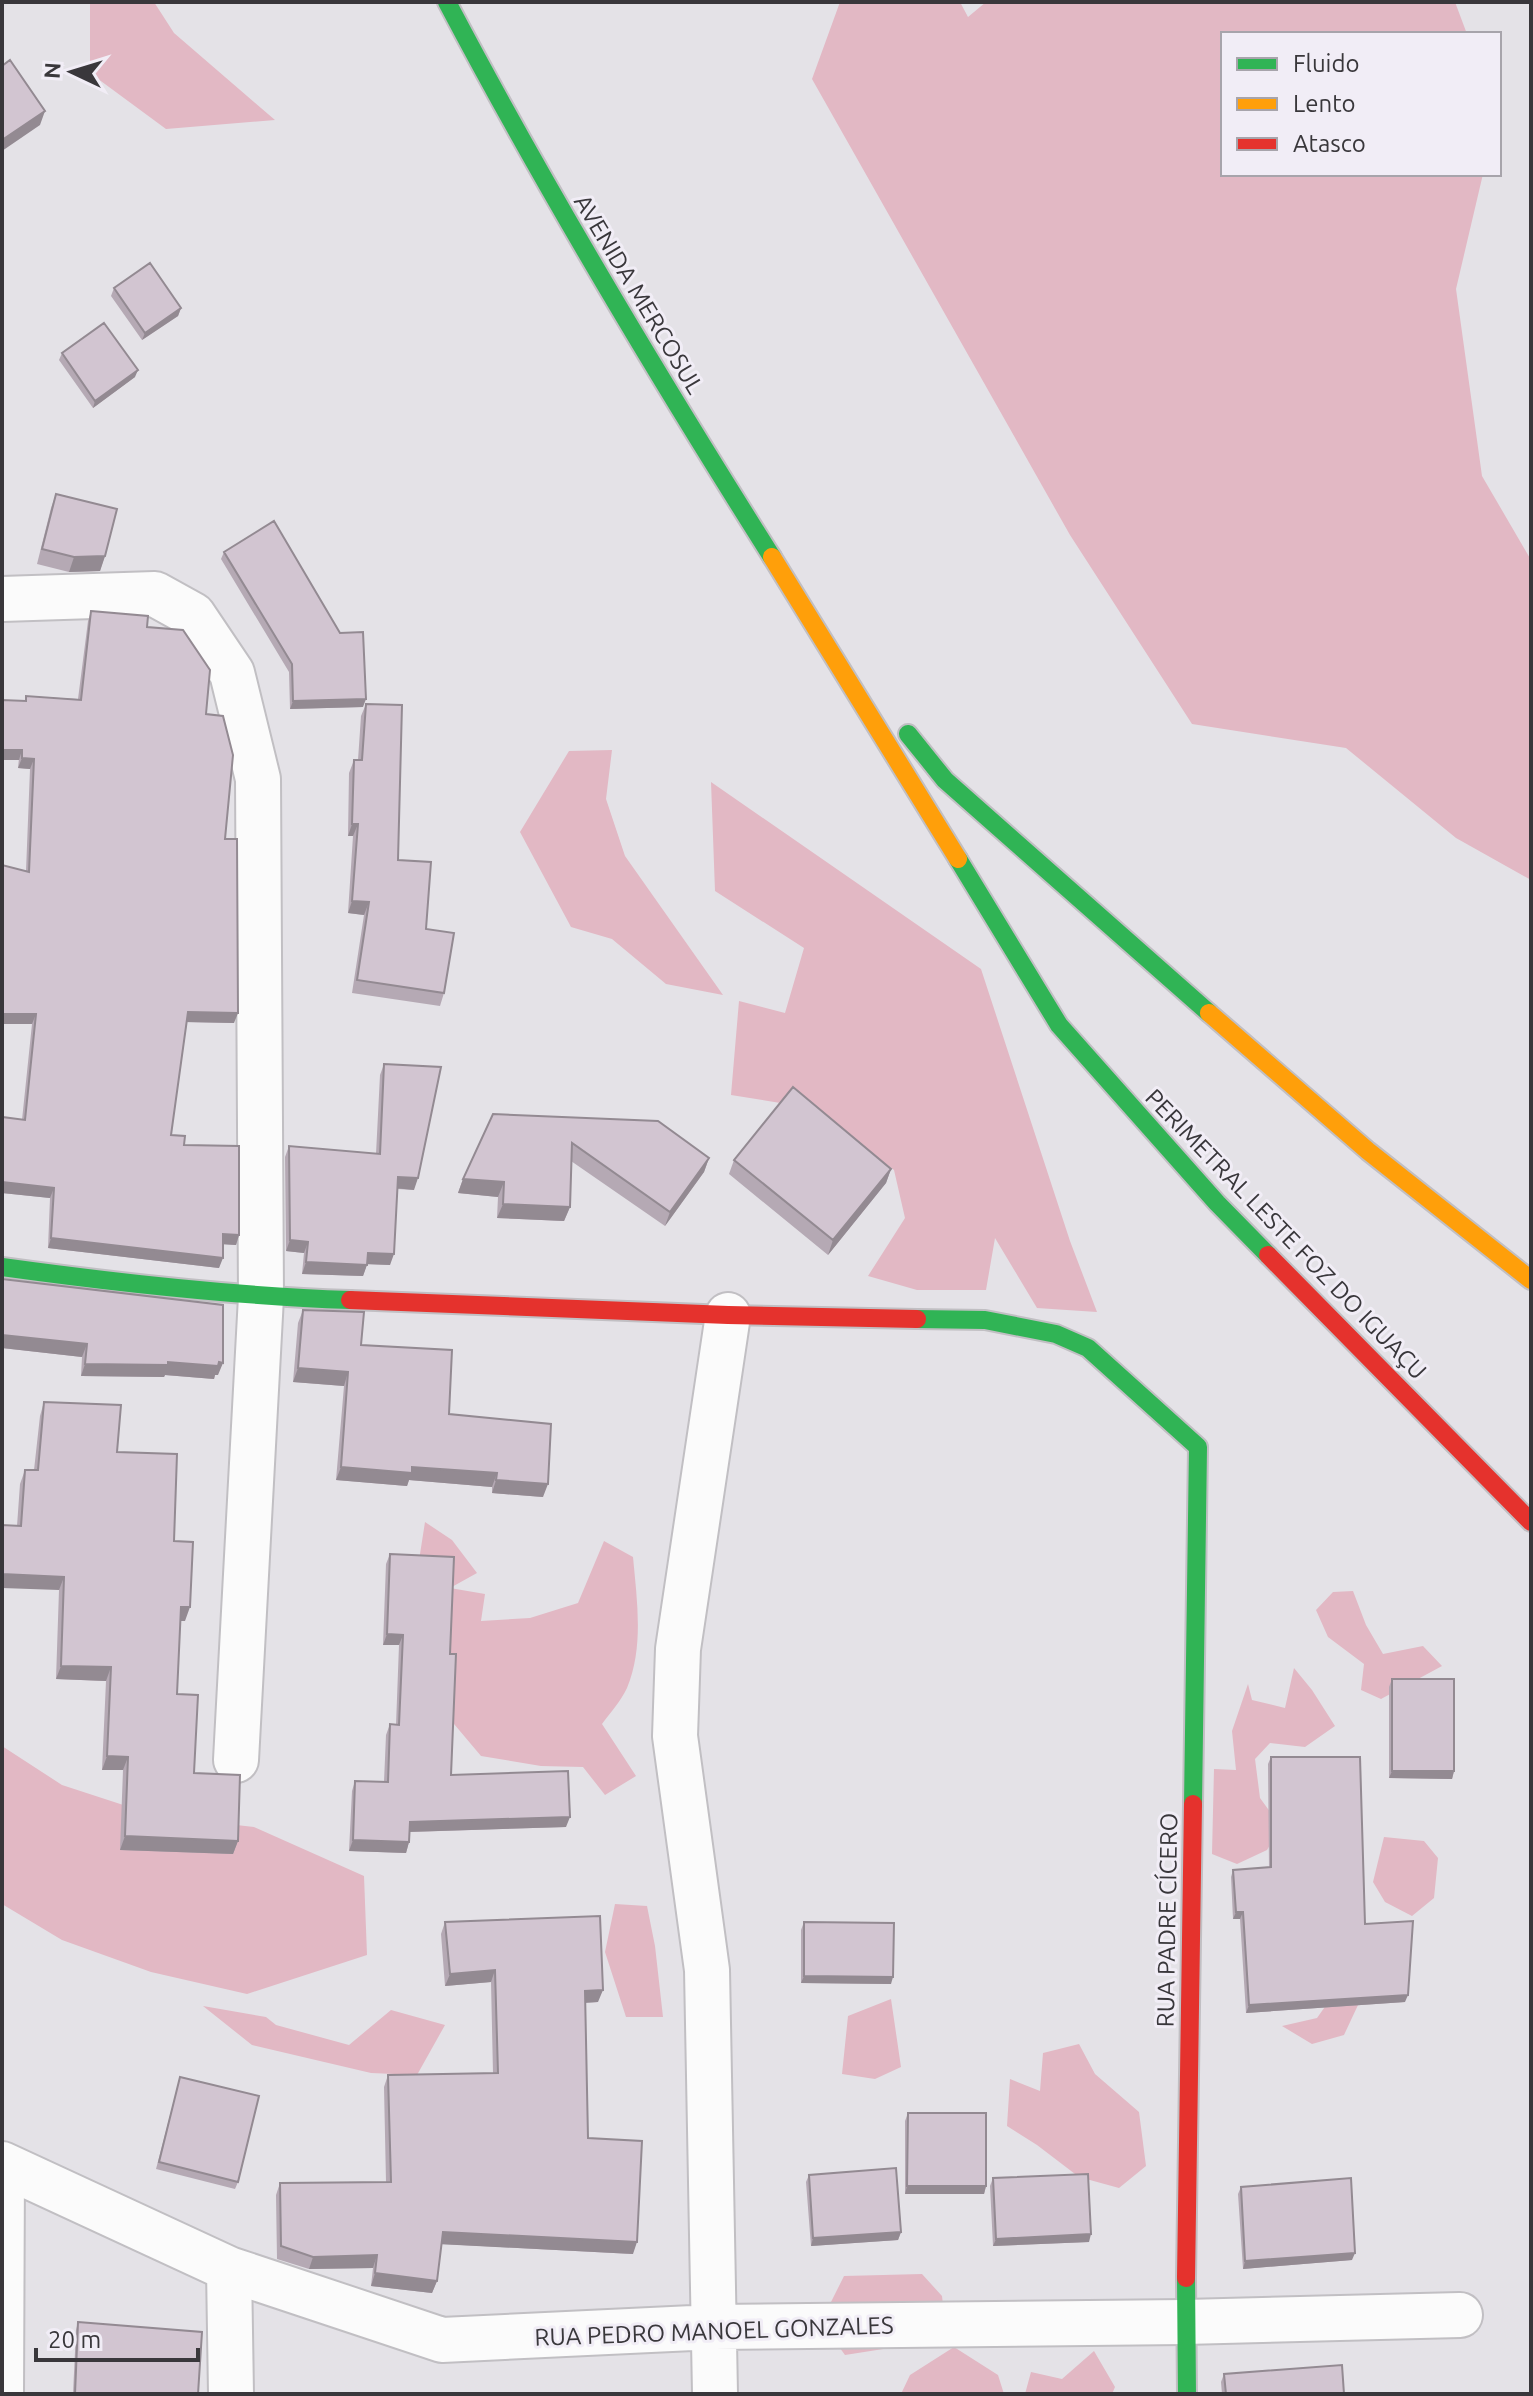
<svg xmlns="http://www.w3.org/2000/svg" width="1533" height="2396" font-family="Ubuntu,sans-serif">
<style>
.forest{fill:#e2b8c4}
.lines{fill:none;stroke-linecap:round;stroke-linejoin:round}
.lane-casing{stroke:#c1bfc3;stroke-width:28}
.street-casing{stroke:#c1bfc3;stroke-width:48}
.fast-casing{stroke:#c1bfc3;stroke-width:22}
.slow-casing{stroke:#c1bfc3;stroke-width:22}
.jam-casing{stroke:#c1bfc3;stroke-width:22}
.lane{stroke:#fbfbfb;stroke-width:24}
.street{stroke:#fbfbfb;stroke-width:44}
.fast{stroke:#30b455;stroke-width:18}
.slow{stroke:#ff9f0a;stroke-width:18}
.jam{stroke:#e5322d;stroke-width:18}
.wall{fill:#b5a9b4}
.shaded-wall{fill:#938a92}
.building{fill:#d2c5d1;stroke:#938a92;stroke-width:2}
.labels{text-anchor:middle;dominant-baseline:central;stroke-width:6;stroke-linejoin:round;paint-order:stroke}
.street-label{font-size:24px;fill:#39373b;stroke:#f1edf6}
</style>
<rect width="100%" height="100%" fill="#e4e2e7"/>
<!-- forest -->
<path class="forest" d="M90 2H154L174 33 275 120 166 129 90 73Z
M840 2H960L968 17 986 2H1455L1467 34H1223V174H1483L1456 289 1482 476 1531 560V880L1456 838 1346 748 1192 724 1070 535 812 79Z
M612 750 606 799 625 856 723 995 666 984 612 939 571 927 520 832 569 751Z
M711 782 981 969 1070 1241 1097 1312 1037 1308 995 1238 986 1290H917L868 1276 905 1218 894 1170 811 1108 731 1095 739 1001 785 1013 804 948 715 891Z
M425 1522 452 1540 477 1573 450 1588 485 1594 481 1621 530 1618 578 1603 604 1541 633 1557C637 1601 644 1647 627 1688 621 1701 610 1713 602 1724L636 1776 605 1795 583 1767 541 1766 481 1756 438 1705 413 1599Z
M1353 1591 1366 1625 1383 1654 1423 1646 1442 1666 1381 1699 1361 1690 1364 1664 1328 1637 1316 1610 1333 1592Z
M1294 1668 1312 1690 1335 1726 1305 1747 1270 1743 1255 1759 1260 1798 1281 1827 1267 1850 1237 1864 1212 1854 1214 1769 1236 1770 1232 1731 1248 1684 1252 1700 1285 1708Z
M2 1746 62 1785 157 1816 254 1827 364 1876 367 1955 247 1994 151 1972 62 1940 2 1904Z
M1384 1837 1424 1841 1438 1858 1434 1898 1412 1916 1385 1902 1373 1882Z
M615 1904 647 1906 655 1946 663 2017H626L605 1952Z
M1334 1994 1358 2005 1344 2035 1312 2044 1282 2026 1317 2018Z
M891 1999 901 2067 875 2079 842 2074 848 2016Z
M203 2006 266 2017 276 2025 349 2045 391 2010 445 2025 417 2075 371 2073 252 2045Z
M1079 2044 1095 2074 1139 2112 1146 2166 1119 2188 1079 2177 1037 2145 1007 2126 1010 2079 1040 2091 1043 2053Z
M922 2274 942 2296 947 2339 845 2355 821 2322 844 2276Z
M954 2347 998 2375 1004 2394H901L910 2375Z
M1094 2351 1115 2387 1112 2394H1025L1031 2372 1062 2379Z"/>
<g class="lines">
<!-- lane casing -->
<g class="lane-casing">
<path id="lane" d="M11 2394 12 2170"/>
</g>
<!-- street casing -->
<g class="street-casing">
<path id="street" d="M2 599 155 594 193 615 232 673 258 779 261 1297 236 1760
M2 2164 229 2269 442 2340 714 2327 1185 2322 1460 2315
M229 2269 231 2394
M715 2394 707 1970 675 1736 678 1649 728 1315"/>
</g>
<!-- fast casing -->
<g class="fast-casing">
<path id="fast" d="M447 2C547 192 657 375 772 557
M908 734 945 780 1209 1013
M958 859 1059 1025 1217 1203 1268 1255
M2 1267C118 1283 233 1296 350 1300
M917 1319 985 1320 1056 1334 1088 1348 1198 1447 1193 1804
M1186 2278 1187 2394"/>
</g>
<!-- slow casing -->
<g class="slow-casing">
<path id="slow" d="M772 557 958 859
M1209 1013 1368 1151 1531 1280"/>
</g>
<!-- jam casing -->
<g class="jam-casing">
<path id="jam" d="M1268 1255 1531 1522
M350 1300 728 1315 917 1319
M1186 2278 1193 1804"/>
</g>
<!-- lane -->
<use href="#lane" class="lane"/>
<!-- street -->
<use href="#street" class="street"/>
<!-- fast -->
<use href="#fast" class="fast"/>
<!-- slow -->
<use href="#slow" class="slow"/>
<!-- jam -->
<use href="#jam" class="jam"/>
</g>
<!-- wall -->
<path class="wall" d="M114 288 181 308 178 316 142 340 111 296Z
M62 353 135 377 93 408 59 360Z
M56 494 105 556 100 571 69 572 37 564 51 508Z
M224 552 363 707 290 709 289 672 221 559Z
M91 611 147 627 206 714 225 839 234 1023 187 1022 171 1135 184 1145 239 1235 236 1245 223 1244 219 1268 48 1248 50 1198 2 1193V1117L22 1120 32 1024 26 871 30 769 18 768 25 701 26 696 78 699 88 621Z
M366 704 398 860 426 929 444 993 440 1006 352 993 364 915 348 913 353 836H348L349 773 354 760H358L361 716Z
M384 1064 414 1190 398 1189 390 1265 367 1264 363 1276 302 1274 304 1253 286 1251 285 1157 289 1146 376 1154 380 1075Z
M493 1114 709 1158 704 1172 665 1226 571 1161 570 1207 564 1221 497 1218 498 1197 458 1193 463 1179Z
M734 1160 891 1169 886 1183 828 1255 729 1174Z
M2 1279 218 1375H215L214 1379 165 1375 164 1377 81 1376 82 1357 2 1348Z
M303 1310 361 1345 449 1414 543 1497 492 1493V1487L409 1480 407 1486 336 1480 344 1386 293 1382 298 1323Z
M44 1402 117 1452 174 1541 185 1621H180L177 1694 194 1773 238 1841 233 1854 120 1850 123 1770H102L106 1681 56 1679 59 1590 17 1526 20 1484 25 1470H34L40 1416Z
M390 1554 450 1654 451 1775 566 1827 410 1832 409 1842 406 1853 349 1851 352 1791 355 1781 384 1782 386 1735 390 1724 396 1725 399 1645H383L386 1564Z
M1392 1679 1454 1771 1452 1779 1389 1778V1687Z
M1271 1757 1365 1924 1405 2002 1246 2013 1240 1919H1233L1231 1877 1233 1870 1269 1867 1268 1764Z
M445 1922 598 2002 585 2003 588 2138 633 2254 441 2244 437 2281 432 2293 371 2286 373 2268 309 2269 277 2259 276 2195 280 2183 386 2182 384 2087 388 2075 493 2073 491 1982 445 1986 441 1934Z
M804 1922 891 1984 801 1983V1930Z
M180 2077 238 2182 235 2189 156 2169Z
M908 2113 986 2186 984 2194H905V2121Z
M809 2175 901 2232 898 2240 811 2246 806 2182Z
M993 2178 1089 2242 993 2246 990 2186Z
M1241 2187 1352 2260 1243 2269 1238 2194Z
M78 2322 198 2394H73L76 2330Z
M1224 2374 1344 2394H1222L1221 2382Z"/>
<!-- shaded-wall -->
<path class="shaded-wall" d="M45 111 40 125 2 151V140Z
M181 308 178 316 142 340 145 333Z
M138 370 135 377 93 408 95 401Z
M105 556 100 571 69 572 74 557Z
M366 699 363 707 290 709 293 701Z
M2 750H22L19 760H2Z
M22 758 34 759 30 769 18 768Z
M352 824H358L353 836H348Z
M352 901 369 902 364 915 348 913Z
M188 1012 238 1013 234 1023 184 1022Z
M2 1014H36L32 1024H2Z
M709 1158 704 1172 665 1226 670 1212Z
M891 1169 886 1183 828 1255 833 1240Z
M398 1177 418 1178 414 1190 394 1188Z
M463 1179 504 1182 498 1197 458 1193Z
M2 1182 54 1188 50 1198 2 1193Z
M503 1204 570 1207 564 1221 497 1218Z
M223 1234 239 1235 236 1245 219 1244Z
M51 1238 223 1258 219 1268 48 1248Z
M290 1240 308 1242 304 1253 286 1251Z
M368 1253 394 1254 390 1265 364 1264Z
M306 1262 367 1265 363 1276 302 1274Z
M2 1335 87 1344 82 1357 2 1348Z
M168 1362 223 1363 218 1375H215L214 1379 165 1375 164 1377 81 1376 85 1364Z
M298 1368 348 1372 344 1386 293 1382Z
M341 1467H412L497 1473 492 1487 409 1480 407 1486 336 1480Z
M496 1480 548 1484 543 1497 492 1493Z
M2 1574 64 1577 59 1590 2 1588Z
M181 1607H190L185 1621H176Z
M387 1634 403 1635 399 1645H383Z
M61 1666 111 1667 106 1681 56 1679Z
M107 1756 128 1757 123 1770H102Z
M1392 1771H1454L1452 1779 1389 1778Z
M570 1817 566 1827 406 1832 410 1822Z
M125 1836 238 1841 233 1854 120 1850Z
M353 1840 409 1842 406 1853 349 1851Z
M1236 1912H1243L1240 1919H1233Z
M495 1970 491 1982 445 1986 450 1974Z
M804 1976 893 1977 891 1984 801 1983Z
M603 1990 598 2002 580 2003 585 1991Z
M1408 1995 1405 2002 1246 2013 1249 2005Z
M907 2186H986L984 2194H905Z
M443 2232 637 2242 633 2254 438 2244Z
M901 2232 898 2240 811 2246 813 2238Z
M1091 2234 1089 2242 993 2246 996 2239Z
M1355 2253 1352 2260 1243 2269 1245 2261Z
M377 2255 373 2268 309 2269 313 2257Z
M375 2273 437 2281 432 2293 371 2286Z"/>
<!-- building -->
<path class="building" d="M10 60 45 111 2 140V66Z
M150 263 181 308 145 333 114 288Z
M104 323 138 370 95 401 62 353Z
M56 494 117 509 105 556 74 557 42 549Z
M274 521 340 633 363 632 366 699 293 701 292 664 224 552Z
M91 611 148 616 147 627 183 630 210 670 206 714 223 716 233 755 225 839H237L238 1013 188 1012 171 1135 185 1136 184 1145 239 1146V1235L223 1234V1258L51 1238 54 1188 2 1182V1117L25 1120 36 1014H2V865L29 872 34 759 22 758V750H2V700L26 701V696L81 700Z
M366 704 402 705 398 860 431 862 426 929 454 933 444 993 357 980 369 902 352 901 358 824H352L354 760H362Z
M384 1064 441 1067 418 1178 398 1177 394 1254 368 1253 367 1265 306 1262 308 1242 290 1240 289 1146 380 1154Z
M793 1087 891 1169 833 1240 734 1160Z
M493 1114 658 1121 709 1158 670 1212 572 1143 570 1207 503 1204 504 1182 463 1179Z
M2 1279 223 1305V1363L219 1362 218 1366 168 1362V1365L85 1364 87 1344 2 1335Z
M303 1310 364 1312 361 1345 452 1350 449 1414 551 1424 548 1484 496 1480 497 1473 412 1467V1473L341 1467 348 1372 298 1368Z
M44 1402 121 1405 117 1452 177 1454 174 1541 193 1542 190 1607H181L177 1694 198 1695 194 1773 240 1775 238 1841 125 1836 128 1757 107 1756 111 1667 61 1666 64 1577 2 1574V1525L21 1526 25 1470H38Z
M390 1554 454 1557 450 1654H456L451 1775 568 1771 570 1817 410 1822 409 1842 353 1840 355 1781 388 1782 390 1724 399 1725 403 1635 387 1634Z
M1392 1679H1454V1771H1392Z
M1271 1757H1360L1365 1924 1413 1921 1408 1995 1249 2005 1243 1912H1236L1233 1870 1271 1867Z
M600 1916 603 1990 585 1991 588 2138 642 2141 637 2242 443 2232 437 2281 375 2273 377 2255 313 2257 281 2246 280 2183 391 2182 388 2075 498 2073 495 1970 450 1974 445 1922Z
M804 1922 894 1923 893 1977 804 1976Z
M180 2077 259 2096 238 2182 159 2162Z
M908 2113H986V2186H907Z
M896 2168 901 2232 813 2238 809 2175Z
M1088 2174 1091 2234 996 2239 993 2178Z
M1351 2178 1355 2253 1245 2261 1241 2187Z
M78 2322 202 2332 198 2394H75Z
M1342 2365 1344 2394H1226L1224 2374Z"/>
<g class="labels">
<!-- street labels -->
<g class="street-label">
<text transform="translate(639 294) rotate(59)">AVENIDA MERCOSUL</text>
<text transform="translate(1286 1234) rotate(46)">PERIMETRAL LESTE FOZ DO IGUAÇU</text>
<text transform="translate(1167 1920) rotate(-89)">RUA PADRE CÍCERO</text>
<text transform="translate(714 2331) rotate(-2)">RUA PEDRO MANOEL GONZALES</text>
</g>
</g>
<!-- border -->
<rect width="1533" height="2396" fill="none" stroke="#39373b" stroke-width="8"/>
<!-- legend -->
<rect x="1221" y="32" width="280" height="144" fill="#f1edf6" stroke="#a7a4ab" stroke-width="2"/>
<rect x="1237" y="58" width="40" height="12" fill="#30b455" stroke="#a7a4ab" stroke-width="2"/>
<text x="1293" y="72" font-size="24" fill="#39373b">Fluido</text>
<rect x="1237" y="98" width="40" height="12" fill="#ff9f0a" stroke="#a7a4ab" stroke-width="2"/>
<text x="1293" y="112" font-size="24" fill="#39373b">Lento</text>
<rect x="1237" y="138" width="40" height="12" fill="#e5322d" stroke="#a7a4ab" stroke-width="2"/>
<text x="1293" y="152" font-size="24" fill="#39373b">Atasco</text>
<!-- north arrow -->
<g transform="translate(72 72) rotate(274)" stroke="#f1edf6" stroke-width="6" paint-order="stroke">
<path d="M0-6L14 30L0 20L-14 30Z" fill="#39373b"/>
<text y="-12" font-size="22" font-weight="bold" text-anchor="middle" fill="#39373b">N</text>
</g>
<!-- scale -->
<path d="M36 2348v12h162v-12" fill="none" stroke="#39373b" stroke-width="4"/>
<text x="48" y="2348" font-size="24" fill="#39373b" stroke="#f1edf6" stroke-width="6" paint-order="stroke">20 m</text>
</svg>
